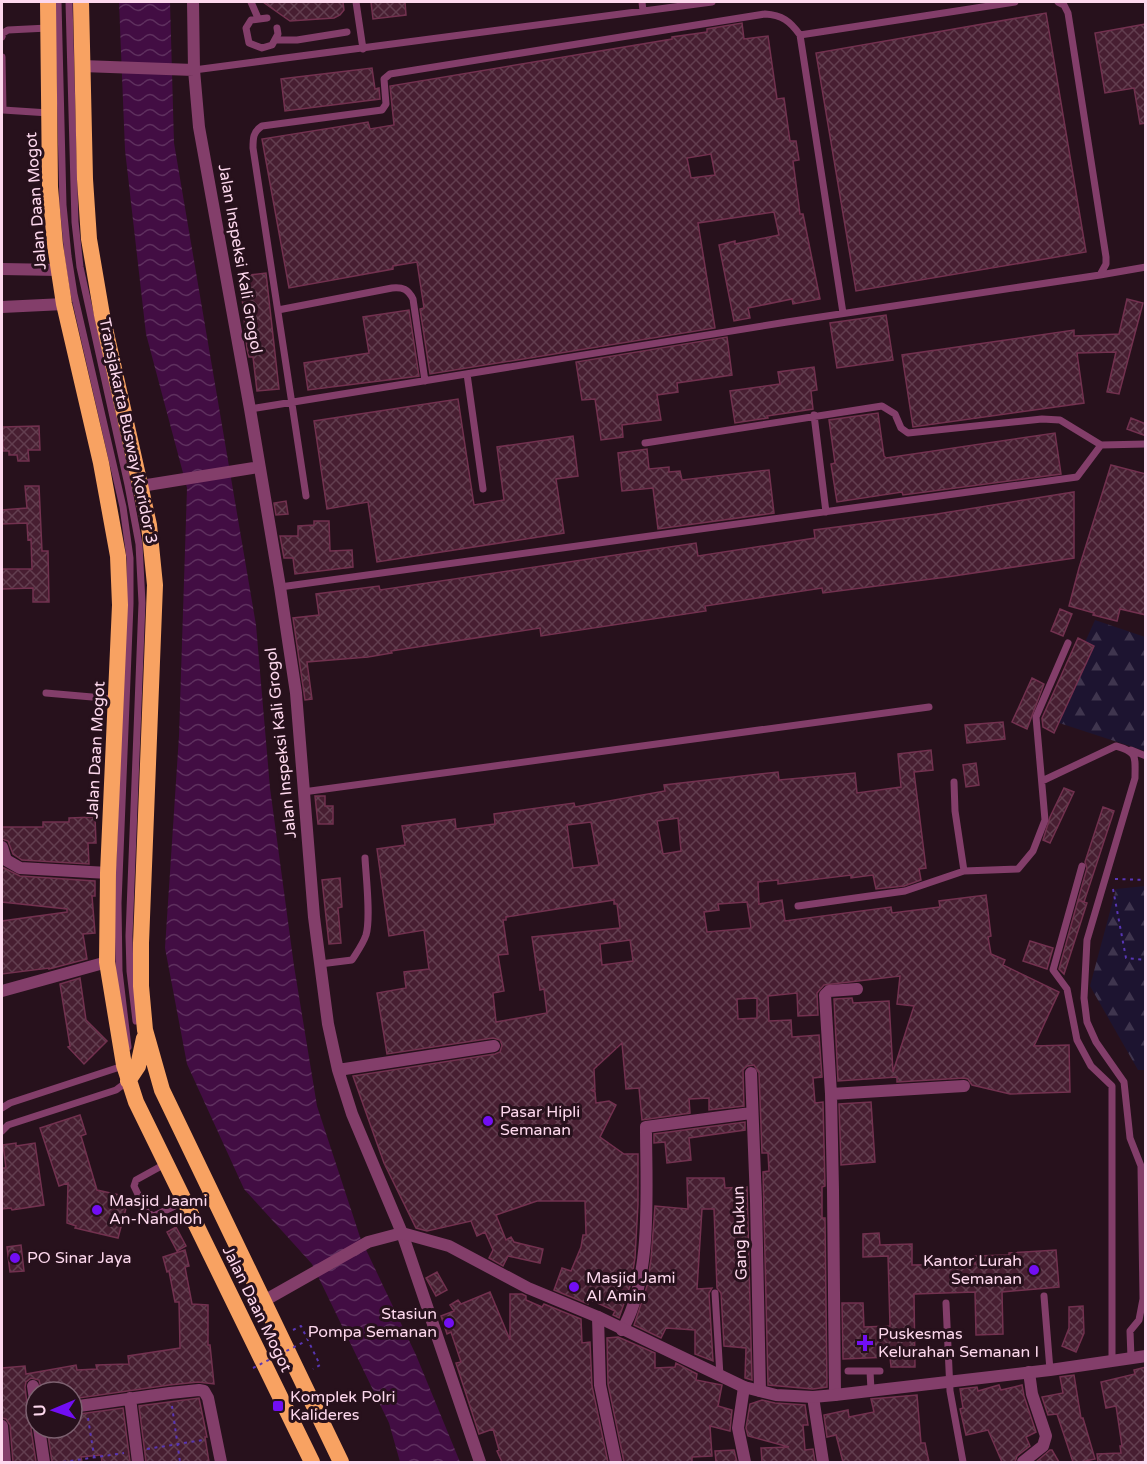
<svg xmlns="http://www.w3.org/2000/svg" width="1147" height="1464" font-family="'Varela Round',sans-serif">
<style>
.forest{fill:url(#forest-firs)}
.water{fill:url(#water-waves)}
.building{fill:url(#building-cross-hatch);stroke:#72314f;stroke-width:1.5;fill-rule:evenodd}
.lines{fill:none;stroke-linecap:round;stroke-linejoin:round}
.path{stroke:#5836b4;stroke-width:2;stroke-dasharray:3 4.5;stroke-linecap:butt}
.service{stroke:#833e6a;stroke-width:7}
.minor{stroke:#833e6a;stroke-width:12}
.tertiary{stroke:#833e6a;stroke-width:12}
.trunk{stroke:#f8a262;stroke-width:16}
.path-bridge{stroke:#5836b4;stroke-width:2;stroke-dasharray:3 4.5;stroke-linecap:butt}
.poi-dot{fill:#720ef3;stroke:#27111c;stroke-width:2}
.labels{text-anchor:middle;dominant-baseline:central;stroke-width:6;stroke-linejoin:round;paint-order:stroke}
.street-label{font-size:16px;fill:#fdd8ed;stroke:#27111c}
.poi-label{font-size:16px;fill:#fdd8ed;stroke:#27111c;text-anchor:start}
</style>
<defs>
<pattern id="forest-firs" width="22" height="20" patternUnits="userSpaceOnUse" patternTransform="scale(1.5)"><rect width="22" height="20" fill="#1d1430"/><path d="M5 1l3.5 6h-7zM16 11l3.5 6h-7z" fill="#3f354e"/></pattern>
<pattern id="water-waves" width="16" height="10" patternUnits="userSpaceOnUse" patternTransform="scale(1.5)"><rect width="16" height="10" fill="#420d43"/><path d="M0 5q4-4 8 0t8 0" fill="none" stroke="#5e305e"/></pattern>
<pattern id="building-cross-hatch" width="8" height="8" patternUnits="userSpaceOnUse" patternTransform="scale(1.5)"><rect width="8" height="8" fill="#471e31"/><path d="M0 0l8 8M0 8l8-8" fill="none" stroke="#623e4f"/></pattern>
</defs>
<rect width="100%" height="100%" fill="#27111c"/>
<!-- forest -->
<path class="forest" d="M1095 620 1145 637V751L1050 720Z
M1145 886H1146L1145 1070H1138L1090 986 1116 889Z"/>
<!-- water -->
<path class="water" d="M119 2H170L174 143 256 625 270 788 294 966 317 1106 360 1237 416 1355 460 1462H400L389 1423 312 1264 244 1189 187 1064 165 948 179 736 187 488 146 334 125 150Z"/>
<!-- building -->
<path class="building" d="M263 2H343L344 10 340 15 334 18 290 21Z
M371 2H405L406 15 373 19Z
M1046 13 1086 252 856 291 816 53Z
M742 23 744 39 768 36 777 99 784 98 790 141H796L799 160 793 161 800 214H803L820 299 793 304 792 299 748 308 750 318 734 321 719 245 735 241V244L779 235 774 212 698 223 715 328 430 374 420 309 424 308 417 262 393 266V269L289 288 262 139 368 122 370 129 394 125 390 86 672 39V37L707 32V29ZM711 154 715 175 691 178 687 158Z
M1146 24V123L1140 124 1134 88 1105 93 1095 33Z
M372 68 375 89 379 88 380 99 285 111 281 79Z
M266 273 279 389 257 391 253 357H249L247 349 240 276Z
M1127 299 1143 303 1119 394 1107 392 1116 352 1077 353 1084 403 913 427 902 355 1074 330V336L1119 334Z
M409 310 419 376 308 390 304 363 369 353 363 317Z
M886 315 893 360 837 368 830 323Z
M727 337 732 375 677 383 678 392 657 395 661 420 622 425 623 437 601 440 595 399 582 400 576 362Z
M814 367 817 390 811 391 813 409 767 416 768 418 735 423 730 391 780 384 778 372Z
M458 399 474 505 504 500 497 447 573 436 578 476 556 479 564 533 377 562 368 502 327 509 314 421Z
M878 413 884 456 886 458 1055 433 1061 474 903 495 902 492 837 502 831 464 835 463 829 420Z
M1131 418 1146 424V436L1127 429Z
M39 426 40 450H28L29 461H18L17 455H9V451H3L2 427Z
M647 449 649 469 669 467V472L680 471 682 480 769 470 774 513 658 529 653 488 622 491 618 453Z
M1111 465 1146 474V615L1120 609 1117 621 1093 615 1094 613 1069 606 1079 568Z
M25 486H39L42 551H48L49 602H33V588L2 589V569H32L31 539 28 540 27 523 2 524V510L27 508Z
M1074 492V558L947 577 823 593 822 588 705 606 706 611 541 636 540 628 391 651 392 653 368 657 307 662 312 699 305 700 293 618 319 615 316 594 379 586 380 590 696 543 698 556 815 538 814 530 937 514Z
M286 501 288 514 276 515 274 503Z
M314 521H329L330 551 352 550 353 567 295 574 293 558H284L280 536H298V526L314 525Z
M1060 609 1072 614 1063 636 1051 631Z
M1078 638 1094 646 1054 733 1043 727 1042 718Z
M1032 678 1044 684 1027 729 1012 722Z
M1003 722 1005 739 967 743 965 725Z
M931 750 933 770 914 772 926 868 919 869 921 880 904 886 876 889 873 875 851 878V875L778 884V880L758 882 759 904 782 900 785 921 891 907 892 913 940 907 939 901 986 895 991 936 988 937 991 954 1005 960 1003 965 1059 992 1034 1046 1069 1045 1070 1092 1010 1094 972 1085 968 1079 964 1078 897 1082V1077L838 1081 834 999 852 998 853 1003 889 1001 893 1072 914 1006 897 1004 900 976 824 985 817 993 818 1015 798 1016 797 993 768 996 769 1021 791 1020 792 1037 819 1035 822 1077 813 1078 815 1103 823 1102 825 1186 822 1187V1218H825L827 1387 813 1389 768 1385 763 1172 769 1171 768 1153H762L759 1073 754 1065 747 1066 743 1070 744 1106 709 1110V1098L689 1099 690 1113 642 1120 639 1088 626 1089 622 1043 594 1069 595 1090H591L595 1092 596 1103 609 1101 616 1105 600 1137 624 1154H638V1204L635 1258 631 1283 619 1318 613 1315 615 1311 589 1299 588 1304 554 1290 562 1268 571 1271 581 1247 583 1235H586L585 1201H537L496 1215 506 1240 511 1237 514 1242 543 1249 540 1263 508 1256 503 1266 489 1258 493 1250 485 1232 477 1236 471 1221 427 1231 416 1228 384 1163 353 1076 495 1054 500 1052 502 1045 500 1040 493 1038 387 1054 377 993 406 988 404 972 429 969 424 930 389 936 377 849 405 845 402 826 455 819 456 829 495 824 494 814 574 803 575 807 665 791 664 785 778 772 779 780 855 773 857 793 901 787 898 754ZM678 818 681 851 663 854 657 821ZM591 822 599 865 573 868 567 825ZM614 900V904H617L620 928 532 937 540 990 544 989 547 1013 496 1022 493 993 504 991 498 955 508 954 503 920H506V917ZM747 902 751 928 707 932 704 912 719 910 718 904ZM630 940 633 961 602 965 600 944ZM757 998V1018L738 1019 737 999Z
M976 763 979 785 966 787 963 765Z
M1064 788 1074 792 1050 843 1043 840 1050 817Z
M315 796H325V806H333V824H318Z
M1103 807 1114 811 1084 902 1078 900 1087 868 1085 862Z
M95 817 96 843H88L89 864 22 860 13 854 8 841 2 839V827H43V822H69V818Z
M2 867 20 876 95 881V896H92L95 933 83 934 87 959 49 969V968L2 974V921L67 912V909L2 902Z
M340 878 342 907 338 908 341 943 329 944 322 880Z
M1078 900 1087 903 1064 974 1059 969Z
M1030 941 1053 948 1047 969 1023 961Z
M80 978 86 1020 107 1041 84 1064 68 1047 70 1046 60 984Z
M871 1102 875 1162 841 1165 839 1104Z
M80 1115 86 1134 81 1136 97 1190 129 1197 118 1238 75 1228 76 1226 67 1223 68 1183 59 1186 40 1128Z
M745 1122V1130L689 1138 691 1160 667 1163 665 1142 654 1143V1134Z
M16 1143V1146L35 1143 44 1205 12 1210 11 1208 2 1209V1168H6L3 1145Z
M687 1178H724L725 1188 747 1187 752 1380 745 1378 746 1348 724 1346 721 1293 717 1288 714 1209H702L697 1289 712 1288 709 1293 713 1361 695 1354V1330L666 1328 661 1338 634 1325 647 1286 651 1259 655 1206 688 1209Z
M176 1227 186 1246 177 1251 167 1232Z
M879 1233 880 1245 912 1244V1265L975 1264V1256L1009 1255V1253L1056 1250 1059 1287 1002 1292 1003 1334 976 1335 975 1292 914 1294 915 1367H891L890 1357 843 1359 842 1303H863L864 1327 890 1326 888 1256 863 1257V1234Z
M21 1245 24 1271 10 1272 7 1247Z
M185 1250 189 1266 185 1267 192 1304 208 1305V1345H210L214 1384 198 1382 169 1385 72 1399V1392H42L39 1380 31 1378 26 1382 25 1387 29 1420 33 1419 31 1429 36 1462H13L10 1425 6 1419 2 1418V1368L25 1366 26 1374 76 1365 77 1370 97 1369 96 1365 129 1364 128 1356 180 1348 179 1302H175L169 1271 167 1272 163 1257Z
M437 1272 447 1290 436 1296 426 1278Z
M490 1292 510 1340V1294H522L526 1296V1300L542 1307 544 1304 581 1319 582 1343 590 1342 592 1386 608 1462H502L497 1451 499 1450 493 1429 479 1434 456 1363 461 1362 451 1332 447 1334 441 1316 454 1311 450 1305 458 1300 461 1304Z
M1083 1306 1084 1333 1076 1352 1062 1346 1069 1328V1307Z
M618 1337 655 1353V1368L675 1367 676 1363 697 1374 696 1380 722 1385 718 1406 732 1410 730 1431 710 1426 712 1456 692 1457V1462H624L608 1384 607 1338Z
M1146 1367V1462H1098L1097 1454 1121 1453 1120 1446H1122L1116 1406 1106 1408 1101 1382 1135 1374 1134 1370Z
M1074 1375 1081 1418H1083L1095 1459 1081 1462H1073L1057 1414 1048 1415 1042 1397 1063 1393 1060 1377Z
M999 1385 1001 1390 1022 1385 1024 1396 1036 1432 1026 1437 1030 1446 1017 1456 1015 1462H1002L988 1430 966 1435 960 1409 963 1408 960 1389 977 1387 978 1391Z
M917 1395 921 1443H925L929 1462H843L836 1435 827 1437 824 1415 848 1410 849 1417 874 1412 871 1399Z
M199 1398 207 1437H205L209 1462H146L139 1406Z
M762 1400 775 1403 805 1405 808 1425H803L805 1450 813 1449 815 1462H762L761 1448 789 1447 748 1436 746 1428 750 1404Z
M123 1408 130 1462H102L101 1455 81 1457 82 1462H52L47 1428H72V1415Z
M734 1450 737 1462H716L715 1451Z
M1050 1450H1052L1059 1462H1036Z"/>
<g class="lines">
<!-- path -->
<path class="path" d="M1115 879 1146 880
M1113 889 1126 958 1146 960
M293 1330 301 1326 320 1365 313 1369
M172 1406 180 1462
M88 1418 95 1462
M147 1449 203 1440
M63 1462 124 1453"/>
<!-- service -->
<path class="service" d="M58 2 63 205 68 256 74 294 123 507 130 558V604L118 903 119 971 128 1047
M69 2 75 222 80 267 128 485 139 544 142 603 129 936 130 971 136 1021
M251 2 258 18
M356 2 363 49
M642 2 643 11
M267 18 251 20 246 28 249 43 262 48 272 45 278 34 277 28
M800 35 843 313
M2 37 3 33 8 30 48 28
M276 40H297L347 32
M2 57 3 110 49 113
M194 70 712 2
M1100 275 1146 267
M278 310 392 288C403 287 408 289 413 299L425 381
M467 374 483 489
M250 409 787 322 1100 275 1106 264V257L1068 13 1064 5 1058 2
M814 415 826 512
M645 443 882 406 895 414 901 428 908 433 1042 419 1060 420 1101 445
M306 496 253 148C253 138 253 132 262 126L382 110 386 104 384 79 390 74 765 14C782 15 790 21 800 35L1015 2
M280 587 1077 477 1101 445 1146 444
M46 693 115 699
M1131 750 1146 756
M1042 781 1116 746C1138 752 1135 757 1135 778L1087 940 1084 998 1087 1022 1096 1042 1124 1082 1130 1138 1141 1166 1143 1299 1139 1320 1130 1331 1131 1358
M303 792 929 707
M1082 866 1053 970 1067 989 1077 1040 1091 1066 1112 1086V1361
M964 871 1018 869 1033 851 1045 820 1036 717 1068 643
M798 906 905 891 964 871 955 811 954 782
M320 964 352 960C357 952 363 944 366 935 371 918 366 877 365 858
M2 1108 10 1103 123 1066
M2 1131 8 1125 116 1090 128 1081
M165 1164 136 1180 134 1186 147 1213 154 1216 185 1201
M715 1293 720 1376
M1044 1296 1050 1370
M946 1303 950 1391 963 1462
M848 1371H870L871 1390
M870 1371H880"/>
<!-- minor -->
<path class="minor" d="M193 2 194 70 199 127 250 409 280 587 296 693 314 917 328 1024 338 1070 352 1114 402 1233 480 1462
M82 66 194 70
M2 269 59 270
M2 307 64 304
M141 486 259 467
M2 847 6 860 20 868 108 873
M2 991 107 962
M338 1070 494 1046
M751 1073 756 1201 760 1391
M831 1094 964 1086
M598 1317 600 1385 616 1462
M622 1330C653 1278 646 1187 646 1127L751 1113
M33 1386 36 1406
M744 1387 738 1428 745 1462
M835 1395 833 1190 831 1094 825 995 829 991 857 989
M813 1397 823 1462
M130 1398 138 1462
M72 1407 170 1393 199 1390 204 1391 208 1398 221 1462
M2 1426 5 1462
M39 1428 44 1462
M1023 1462 1043 1446 1046 1436 1032 1394 1029 1372"/>
<!-- tertiary -->
<path class="tertiary" d="M262 1302 368 1242 402 1233 449 1246 528 1288 598 1317 744 1387 776 1395 813 1397 835 1395 1050 1370 1146 1356"/>
<!-- trunk -->
<path class="trunk" d="M48 2 50 187 55 245 64 304 101 463 118 556 120 605 108 873 107 962 124 1065 136 1102 312 1462
M81 2 85 179 89 239 102 315 149 525 155 585 141 943V986L145 1030 162 1090 341 1462
M128 1081 138 1066 144 1038"/>
<!-- path-bridge -->
<path class="path-bridge" d="M253 1368 306 1341"/>
</g>
<!-- markers -->
<g class="poi-dot">
<circle cx="488" cy="1121" r="6"/>
<circle cx="97" cy="1210" r="6"/>
<circle cx="15" cy="1258" r="6"/>
<circle cx="1034" cy="1270" r="6"/>
<circle cx="574" cy="1287" r="6"/>
<circle cx="449" cy="1323" r="6"/>
<path d="M862 1334h6v6h6v6h-6v6h-6v-6h-6v-6h6z"/>
<rect x="272" y="1400" width="12" height="12" rx="3"/>
</g>
<g class="labels">
<!-- street labels -->
<g class="street-label">
<text transform="translate(36 201) rotate(-94)">Jalan Daan Mogot</text>
<text transform="translate(240 259) rotate(80)">Jalan Inspeksi Kali Grogol</text>
<text transform="translate(128 431) rotate(78)">Transjakarta Busway Koridor 3</text>
<text transform="translate(281 743) rotate(-96)">Jalan Inspeksi Kali Grogol</text>
<text transform="translate(96 750) rotate(-87)">Jalan Daan Mogot</text>
<text transform="translate(740 1233) rotate(-92)">Gang Rukun</text>
<text transform="translate(257 1309) rotate(64)">Jalan Daan Mogot</text>
</g>
<!-- poi labels -->
<g class="poi-label">
<text x="500" y="1112">Pasar Hipli<tspan x="500" dy="18">Semanan</tspan></text>
<text x="109" y="1201">Masjid Jaami<tspan x="109" dy="18">An-Nahdloh</tspan></text>
<text x="27" y="1258">PO Sinar Jaya</text>
<text x="1022" y="1261" text-anchor="end">Kantor Lurah<tspan x="1022" dy="18">Semanan</tspan></text>
<text x="586" y="1278">Masjid Jami<tspan x="586" dy="18">Al Amin</tspan></text>
<text x="437" y="1314" text-anchor="end">Stasiun<tspan x="437" dy="18">Pompa Semanan</tspan></text>
<text x="878" y="1334">Puskesmas<tspan x="878" dy="18">Kelurahan Semanan I</tspan></text>
<text x="290" y="1397">Komplek Polri<tspan x="290" dy="18">Kalideres</tspan></text>
</g>
</g>
<!-- border -->
<rect width="1147" height="1464" fill="none" stroke="#fdd8ed" stroke-width="6"/>
<!-- north arrow -->
<g transform="translate(54 1410) rotate(268)"><circle r="28" fill="#27111c" stroke="#7d6170" stroke-width="1.5"/>
<path d="M0-4.5L10 22L0 15L-10 22Z" fill="#720ef3"/>
<text y="-9" font-size="16" font-weight="bold" text-anchor="middle" fill="#fdd8ed">U</text>
</g>
</svg>
